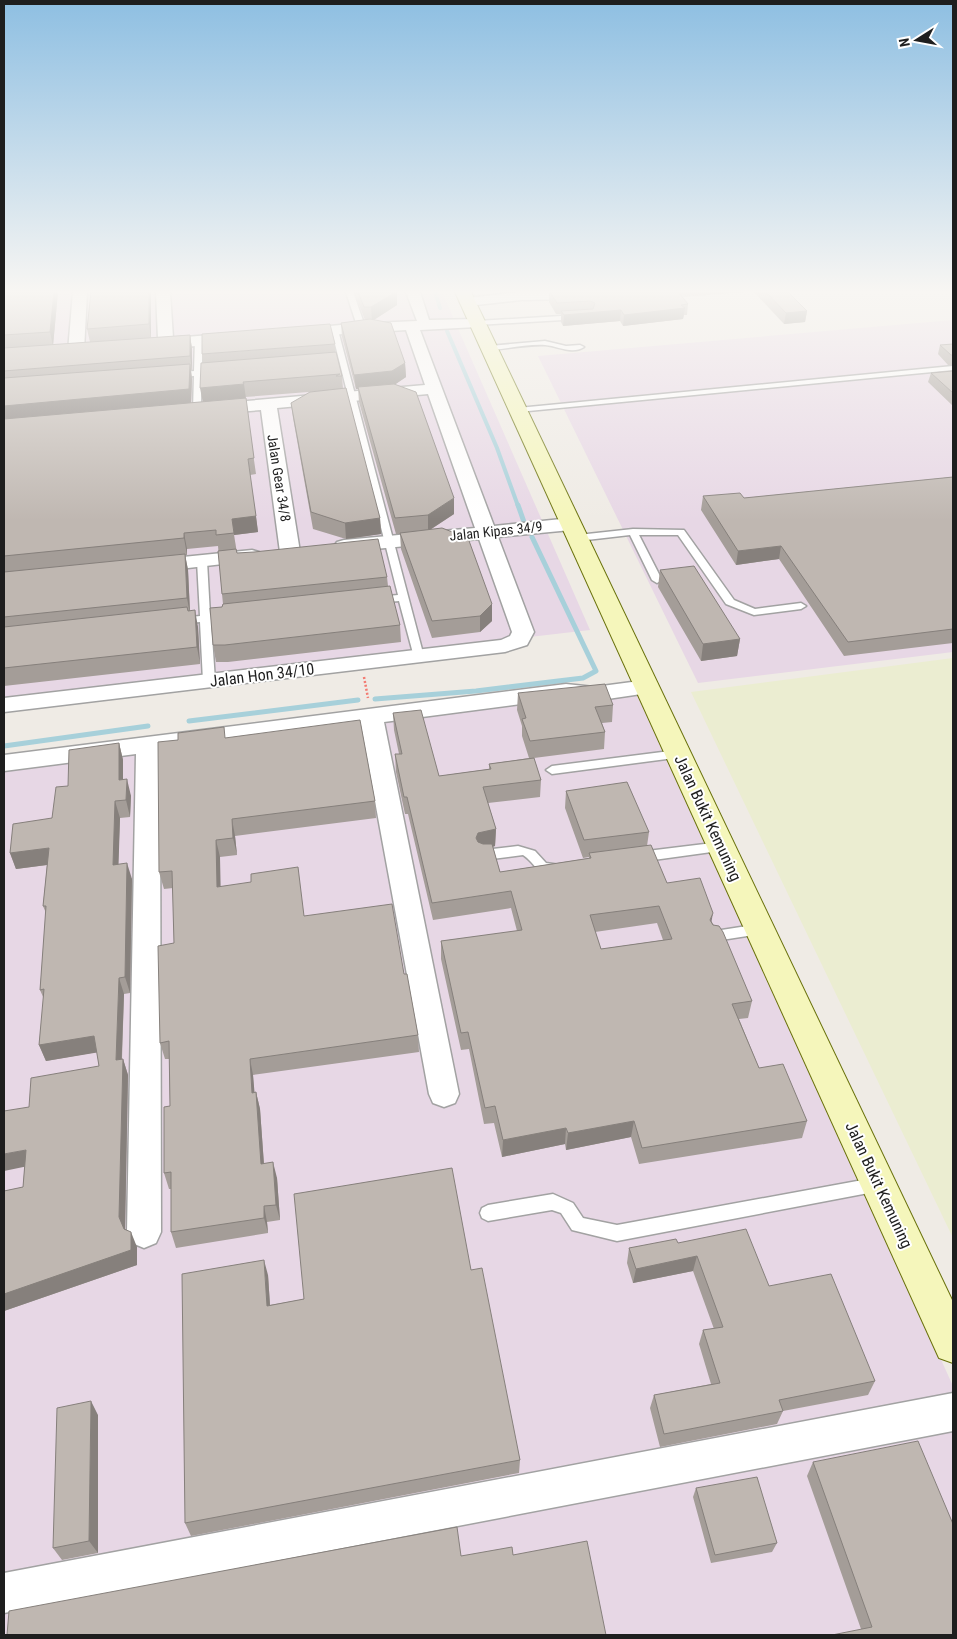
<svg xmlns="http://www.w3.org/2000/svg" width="957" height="1639" font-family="'Roboto Condensed',sans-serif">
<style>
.industrial{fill:#e7d7e5}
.farmland{fill:#ebedd1}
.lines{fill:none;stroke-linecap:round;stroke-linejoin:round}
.stream-far1{stroke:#a7d0da;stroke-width:4}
.stream{stroke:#a7d0da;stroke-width:5}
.service-casing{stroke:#a2a2a2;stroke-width:3}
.minor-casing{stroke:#a2a2a2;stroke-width:3}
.secondary-casing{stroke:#68700a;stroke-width:2}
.path{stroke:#f37b72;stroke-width:2.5;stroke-dasharray:2 2;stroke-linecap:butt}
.service{fill:#fff;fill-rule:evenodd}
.minor{fill:#fff;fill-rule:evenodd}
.secondary{fill:#f5f6bb;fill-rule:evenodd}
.wall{fill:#a49d98;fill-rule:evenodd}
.shaded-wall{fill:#86807c}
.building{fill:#bfb7b1;stroke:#86807c;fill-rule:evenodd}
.labels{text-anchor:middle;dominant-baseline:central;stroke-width:4;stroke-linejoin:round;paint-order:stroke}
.far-street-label{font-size:14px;fill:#1e1e1e;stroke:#fff}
.street-label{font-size:16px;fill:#1e1e1e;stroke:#fff}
</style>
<rect width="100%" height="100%" fill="#efebe5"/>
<!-- industrial -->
<path class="industrial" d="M4 292H442L590 630 4 697Z
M953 320V652L698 683 538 356Z
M638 693 953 1386V1635H4V767L565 696Z"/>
<!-- farmland -->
<path class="farmland" d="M953 658V1238L691 692Z"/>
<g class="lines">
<!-- stream-far1 -->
<path class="stream-far1" d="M435 292 440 308
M447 331 497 448 518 506"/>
<!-- stream -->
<path class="stream" d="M518 505 524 522
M375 699 476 691 583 678 596 671 532 537
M189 721 358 700
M4 746 148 726"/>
<!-- service casing -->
<g class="service-casing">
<path id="service" d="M346 292H353L366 329 365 331 358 329Z
M566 295 570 297 569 299 524 300 520 298 524 296Z
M577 315 581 317 580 319 477 325 473 323 477 321Z
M331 328 338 330 424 657 423 659 419 660 414 657 399 601 377 603 372 600 377 597 398 595Z
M195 339 202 341V371L215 370 219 372 215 374 201 375V410L197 412 193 410 194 376 176 377 172 375 176 373 194 371Z
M545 341 566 346 580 345 584 347C572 355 558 346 545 345 527 344 507 349 489 350L485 348 489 346Z
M953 366V370L518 412 514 410 518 408Z
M633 529 684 530 734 600 755 609 801 603 806 606 801 609 754 615 726 604 678 535H639L662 580 657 583 652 580 630 535 578 541 573 538 578 535Z
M202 558 207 561 210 615 228 613 233 616 228 619 211 621 215 681 209 684 203 681 200 622 180 624 175 621 180 618 200 616 197 561Z
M678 750 682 751 684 754 682 757 552 774 546 770 552 766Z
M721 842 726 844 727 847 726 850 639 862 634 860 633 857 634 854 639 852Z
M518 846 535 851 546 863 560 865 561 868 560 871C536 878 538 865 523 855L484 860 479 858 478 855 479 852 484 850Z
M760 924 765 925 767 929 765 933 760 934 715 941 710 940 708 936 710 932 715 931Z
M879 1177 885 1179 887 1184 885 1189 879 1191 617 1241 572 1230 561 1213 552 1210 488 1221 482 1218 480 1213 482 1208 488 1205 553 1194 573 1203 583 1218 617 1225Z"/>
</g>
<!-- minor casing -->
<g class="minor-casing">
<path id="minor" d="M73 292H87L84 351 81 354H71L68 351Z
M156 292H170L173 338 235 333 240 335 243 338 240 341 235 343 158 349 153 347 150 344 153 341 158 339Z
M406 292H420L429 320 477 319 482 320 484 323 482 326 477 327 420 330 494 526 571 518 578 520 580 524 578 528 571 530 498 537 534 632 527 645 505 652 4 712V698L501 640 510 636 512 632 479 539 344 552 337 550 334 546 337 542 344 540 475 528 428 394 277 408 300 552 297 556 290 558 283 556 280 552 261 410 213 414 207 413 205 409 207 405 213 404 425 385 406 330 298 337 293 336 291 333 293 330 298 329 351 324 417 321Z
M520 292H563L561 295 556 296 467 306 462 305 460 302 462 299 467 298Z
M252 550 259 552 262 556 259 560 153 572 146 570 143 566 146 562 153 560Z
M647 680 655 682 658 687 655 692 594 701 566 698 384 722 459 1094 455 1103 444 1107 433 1103 429 1094 361 725 160 751 161 1232 156 1243 144 1248 132 1243 127 1232 136 754 4 771V755L566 684 594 687Z
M953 1393V1431L4 1613V1573Z"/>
</g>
<!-- secondary casing -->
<g class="secondary-casing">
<path id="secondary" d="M455 292H471L953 1302V1363L939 1358Z"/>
</g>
<!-- path -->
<path class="path" d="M364 677 368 698"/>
<!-- service -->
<use href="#service" class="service"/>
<!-- minor -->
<use href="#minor" class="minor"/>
<!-- secondary -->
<use href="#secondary" class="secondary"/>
</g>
<!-- wall -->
<path class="wall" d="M4 292H58L53 345 90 342 87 329 151 292V338L190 335 192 349V370H191L192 379 191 403 203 402V363L202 354 335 344V352L342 376 343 389 380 518 381 534 346 539 313 529 293 418 291 403 321 391 245 397 256 474 250 475 258 532 234 535 237 553 387 577 388 586 400 625 401 642 228 662H216L213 645 223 604 222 594 218 546 187 549V555H185L188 570 190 611 198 627 200 664 4 686Z
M354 292H397V305L374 320 405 363 406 377 395 384 454 514 430 530 492 621 480 632 432 638 401 549 400 534H396L359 402 358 389H356L342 337 341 323 365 320Z
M549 292H748L683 297 688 304 687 315H684L683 319 623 326 620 321 563 326 561 322V314H556L549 302Z
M754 292H788L807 311 805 322 784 324Z
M953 344V365H948L938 354 940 345Z
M953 371V406L928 382 931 373Z
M953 477V643L844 656 779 559 736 565 701 510 703 496 744 498Z
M660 570 740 639 737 656 701 661 658 587Z
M518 693 613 705 612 722 602 723 605 732 604 749 534 758 541 780 540 797 488 803 496 829 495 846 493 847 500 872 589 858V857L583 858 565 808 566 791 649 832 647 846 667 883 712 922 752 1001 748 1018 739 1019 759 1068 807 1121 802 1138 639 1164 631 1137 566 1150 565 1144 502 1157 494 1123 484 1124 469 1049 461 1050 441 959V941L517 931 511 908 433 920 408 814H405L396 772 395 754H399L394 730 393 713 439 776 489 769V764L529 758 522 736V726L517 710ZM657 923 663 940 601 949 595 932Z
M226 738 375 801 376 818 235 836 237 855 220 857V886L304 916 404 974 418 1035 419 1052 253 1075 254 1093 256 1092 260 1109 264 1164 277 1178 280 1220 267 1222 268 1233 176 1248 171 1232V1189H169L164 1173 170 1106 169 1059H165L160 1043 174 943 173 888 164 889 159 872Z
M119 743 123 760V780L131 796 130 817 120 818 118 864 132 879 130 993 124 994 122 1059H123L128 1075 125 1229 137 1247V1265L4 1311V1191L23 1187 29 1107 99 1066 97 1052 46 1061 39 1045 44 999 40 990 46 913 43 906 47 865 16 869 10 853 52 818 68 786Z
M678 1243 769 1286 875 1381 868 1395 783 1411 777 1424 660 1447 650 1408 654 1395 711 1384 699 1344 703 1330 714 1329 693 1271 633 1283 627 1263 629 1248Z
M471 1270 520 1460 519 1473 191 1536 185 1523 268 1275 270 1305Z
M98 1415V1553L62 1560 53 1548Z
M813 1462 953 1635 861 1629 807 1476Z
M696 1488 777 1543 772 1552 711 1563 693 1497Z"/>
<!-- shaded-wall -->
<path class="shaded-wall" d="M54 292H58L53 346 50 332Z
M149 292H151V339L149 324Z
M396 292H397V305L372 321 371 307Z
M685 308 683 319 623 326 624 315Z
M621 310 620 321 563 326 564 315Z
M807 311 805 322 784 324 786 313Z
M190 335 192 349V370L190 356Z
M405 363 406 377 393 386 356 389 354 375Z
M190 364 192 379 191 404 4 421V406Z
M244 384 246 399 203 403 200 388Z
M454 498V514L428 531V515Z
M256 516 258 532 234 535 236 550 232 519Z
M380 518 381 534 346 539 345 523Z
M184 533 187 549V555L184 538Z
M781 546 779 559 736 565 738 551Z
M185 554 188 570 190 614 187 598Z
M492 604V621L480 632V616Z
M195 610 198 627 200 664 197 647Z
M740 639 737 656 701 661 703 644Z
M119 743 123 760V796L119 780Z
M127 779 131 796 130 817 126 800Z
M115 801 120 818 118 881 113 865Z
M232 819 235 836 237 855 233 838Z
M496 829 495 846 478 850 476 838 478 833Z
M216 840 220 857 221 904 217 887Z
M49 848 54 864 16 869 10 853Z
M127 863 132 879 130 993 125 977Z
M713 913 710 930V920Z
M119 978 124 994 121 1076 116 1060Z
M94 1036 100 1052 46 1061 39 1045Z
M123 1059 128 1075 125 1232 119 1217Z
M250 1059 253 1075 256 1109 252 1093Z
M256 1092 260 1109 265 1180 261 1164Z
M634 1121 631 1137 566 1150 568 1133Z
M566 1128 565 1144 502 1157 503 1140Z
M26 1150 33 1165 4 1171V1154Z
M273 1162 277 1178 280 1220 276 1205Z
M264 1206 267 1222 268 1233 264 1218Z
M131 1232 137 1247V1265L4 1311V1294Z
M697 1256 693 1271 633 1283 636 1269Z
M264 1260 268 1275 271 1321 267 1306Z
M91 1401 98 1415V1553L89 1541Z"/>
<!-- building -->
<path class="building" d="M4 292H54L50 332 4 335Z
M91 292H149V324L87 329Z
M358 292H396L371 307H364Z
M550 292H678L688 304 681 305 685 308 624 315 621 310 564 315 561 311 593 309 595 303 590 301 557 303Z
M766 292H788L807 311 786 313Z
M370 319 391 323 405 363 392 371 354 375 341 323Z
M330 324 335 344 202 354V334Z
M190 335V356L4 371V348Z
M953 344V355H951L940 345Z
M336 352 342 376H336L340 374 243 382 244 384 200 388 201 363Z
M190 364 189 389 4 406V378Z
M953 371V393L931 373Z
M394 384 416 392 454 498 428 515 395 518 358 387Z
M346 388 380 518 345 523 311 512 291 403 310 392Z
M246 398 254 458 248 459 256 516 232 519 234 533 216 535V530L184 533V538L4 556V419Z
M953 477V629L848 642 781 546 738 551 703 496 740 493 744 498Z
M442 528 468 538 492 604 480 616 432 621 400 533Z
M378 539 387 577 222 594 218 551 236 549 237 553 254 552Z
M185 554 187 598 4 617V572Z
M694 566 740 639 703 644 660 570Z
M390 586 400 625 225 645H213L210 608 222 607 223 604Z
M187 607 188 611 195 610 197 647 4 668V627Z
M605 684 613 705 595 707 605 732 530 741 522 719 526 718 518 693Z
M421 710 439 776 491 769 489 764 534 758 541 780 483 787 496 829 478 833 476 838 478 842 483 844H492L500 872 591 858 589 853 651 845 667 883 700 878 713 913 710 920 713 925 719 926 723 932 752 1001 732 1004 759 1068 783 1064 807 1121 642 1148 634 1121 568 1133 566 1128 503 1140 495 1106 485 1108 468 1032 461 1033 441 941 522 930 511 891 432 903 407 797H404L395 754H402L393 713ZM659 906 672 939 601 949 590 915Z
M360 720 375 801 232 819 233 838 216 840 217 887 251 882V874L298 867 304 916 392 904 404 974H407L418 1035 250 1059 252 1093 256 1092 261 1164 273 1162 276 1205 264 1206V1218L171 1232V1172L164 1173V1107L170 1106 169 1041 160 1043 158 946 174 943 172 871 159 872 158 742 178 740V733L224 727 225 738Z
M119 743V780L127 779 126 800 115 801 113 865 127 863 125 977 119 978 116 1060 123 1059 119 1217 124 1229 131 1232V1250L4 1294V1191L23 1187 26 1150 4 1154V1111L29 1107 31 1078 99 1066 94 1036 39 1045 44 989 40 990 46 906H43L49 848 10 853 13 824 52 818 56 787 68 786 69 750Z
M627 782 649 832 584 840 566 791Z
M452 1168 471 1270 482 1268 520 1460 185 1523 182 1274 264 1260 267 1306 304 1299 294 1194Z
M746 1229 769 1286 831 1274 875 1381 779 1400 783 1411 664 1434 654 1395 720 1383 703 1330 723 1327 697 1256 636 1269 629 1248 676 1239 678 1243Z
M91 1401 89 1541 53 1548 57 1408Z
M918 1441 953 1524V1635H832L872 1627 813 1462Z
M757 1477 777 1543 715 1555 696 1488Z
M457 1527 461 1556 512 1547 513 1555 587 1541 606 1635H7L9 1611Z"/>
<!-- sky -->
<linearGradient id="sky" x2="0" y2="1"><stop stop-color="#8ebfe2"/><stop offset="0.56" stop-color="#f8f6f3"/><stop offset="1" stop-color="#f8f6f3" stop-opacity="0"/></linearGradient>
<rect width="957" height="521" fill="url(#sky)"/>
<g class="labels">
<!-- far-street labels -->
<g class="far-street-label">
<text transform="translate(279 478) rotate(81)">Jalan Gear 34/8</text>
<text transform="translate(496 531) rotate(-6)">Jalan Kipas 34/9</text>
</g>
<!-- street labels -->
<g class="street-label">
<text transform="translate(262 675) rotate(-7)">Jalan Hon 34/10</text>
<text transform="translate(708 818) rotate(65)">Jalan Bukit Kemuning</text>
<text transform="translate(879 1185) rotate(65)">Jalan Bukit Kemuning</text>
</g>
</g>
<!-- border -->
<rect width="957" height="1639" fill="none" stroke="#1e1e1e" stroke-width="10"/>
<!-- north arrow -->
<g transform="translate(917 40) rotate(259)" stroke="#ffffff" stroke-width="4" paint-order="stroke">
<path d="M0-4L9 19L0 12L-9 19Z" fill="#1e1e1e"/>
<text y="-8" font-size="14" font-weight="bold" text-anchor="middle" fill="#1e1e1e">N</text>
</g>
</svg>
